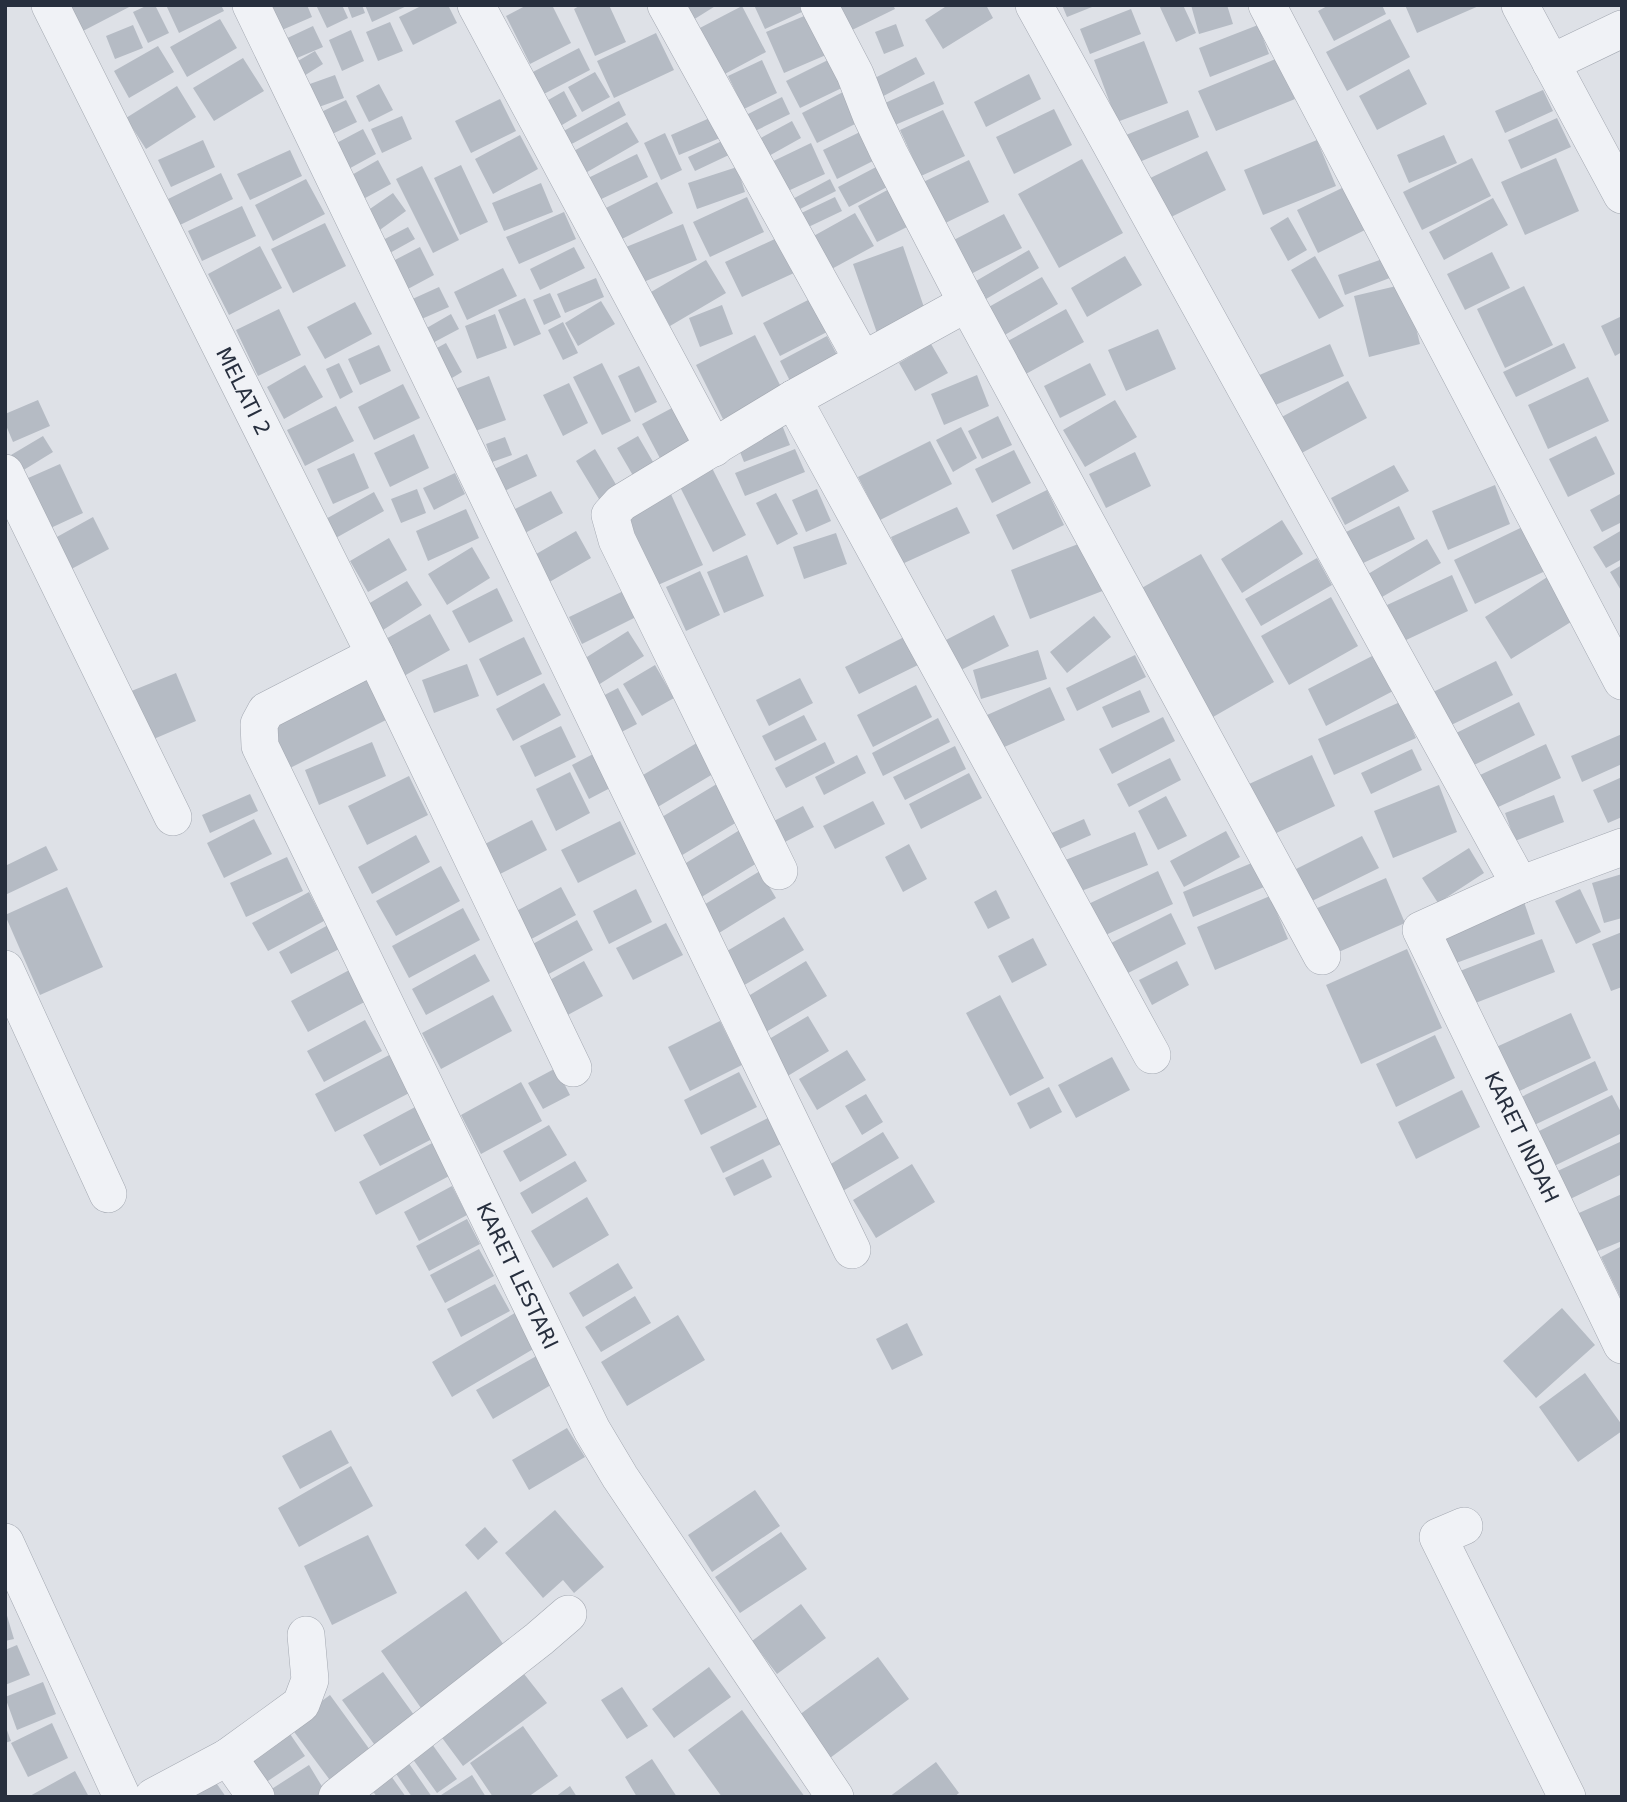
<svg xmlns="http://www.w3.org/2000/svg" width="1627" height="1802" font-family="'DejaVu Sans',sans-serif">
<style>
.building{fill:#b5bbc4}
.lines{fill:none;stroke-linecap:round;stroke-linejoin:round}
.minor-casing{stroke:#a3a8b1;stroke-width:38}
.minor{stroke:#f0f2f6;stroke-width:37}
.labels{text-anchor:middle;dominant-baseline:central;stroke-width:7;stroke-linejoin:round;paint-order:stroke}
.street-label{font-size:21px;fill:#272f3e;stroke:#edf0f5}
</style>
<rect width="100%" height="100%" fill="#dee1e7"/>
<!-- building -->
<path class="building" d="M69 5H133L83 31Z
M148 5H155L169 33 148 43 133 12Z
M166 5H221L224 11 179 33Z
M271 5H307L312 17 282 30Z
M316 5H342L348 18 327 28Z
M347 5H362L365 13 352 18Z
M365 5H409L372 22Z
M423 5H448L457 23 413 45 399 17Z
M527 5H552L571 43 530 64 506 16Z
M581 5H609L626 42 595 56 574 9Z
M684 5H717L693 20Z
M754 5H801L804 11 765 29Z
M838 5H893L895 9 850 31Z
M948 5H986L993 18 943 49 925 20Z
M1062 5H1097L1067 17Z
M1159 5H1183L1196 33 1176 42Z
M1191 5H1227L1233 24 1199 34Z
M1329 5H1382L1386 14 1334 41 1318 11Z
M1405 5H1481L1417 33Z
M742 6 766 52 721 76 696 30Z
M1131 9 1141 34 1090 54 1080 29Z
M809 14 826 55 784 73 766 32Z
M220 19 237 48 187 77 170 47Z
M1390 19 1410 57 1347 91 1326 52Z
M390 22 403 51 378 61 366 32Z
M896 24 904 46 884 54 875 32Z
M133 25 143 48 115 59 106 36Z
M1258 25 1269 54 1210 77 1199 48Z
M313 26 323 47 290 61 281 41Z
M351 30 364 61 342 71 329 40Z
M656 33 674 70 614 98 597 61Z
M1144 41 1168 103 1117 122 1094 60Z
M158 46 174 72 129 98 114 71Z
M579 48 590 70 540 96 529 74Z
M315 51 323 64 299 79 291 65Z
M916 57 925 74 876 100 867 82Z
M243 58 264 91 214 121 193 88Z
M832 58 846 86 800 108 786 81Z
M1278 58 1295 99 1216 131 1198 91Z
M762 60 777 93 744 109 728 76Z
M1409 69 1427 104 1377 130 1359 96Z
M595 72 610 97 582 112 568 87Z
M1029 74 1041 99 986 127 974 102Z
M335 75 344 98 316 108 307 85Z
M934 81 944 104 895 125 885 103Z
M379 84 393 110 369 122 356 96Z
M177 86 196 117 146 149 126 118Z
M1543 90 1553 111 1505 133 1495 111Z
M564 91 577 116 557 128 543 103Z
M843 92 859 122 817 143 802 113Z
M782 97 790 114 753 132 744 116Z
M500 99 516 131 471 153 455 121Z
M346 100 357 122 326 137 315 115Z
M619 101 626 115 566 147 558 134Z
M1054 109 1072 145 1014 174 996 137Z
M943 110 965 156 921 176 900 130Z
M1188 110 1199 137 1137 163 1126 135Z
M402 116 412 139 382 153 371 129Z
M712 117 720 138 679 155 671 135Z
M1557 118 1571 147 1521 169 1508 140Z
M792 121 801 138 767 157 757 140Z
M627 122 639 142 582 175 570 153Z
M363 129 376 154 343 172 329 147Z
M862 131 877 159 837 179 823 150Z
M665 133 682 170 661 180 644 143Z
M520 135 538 169 493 194 475 159Z
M1444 135 1457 163 1409 183 1397 155Z
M203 140 215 167 171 187 158 160Z
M724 140 731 154 695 171 688 157Z
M1317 140 1336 186 1263 215 1244 170Z
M811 143 825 174 777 196 763 166Z
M290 150 302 176 250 200 237 174Z
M1207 151 1226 190 1165 220 1146 180Z
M637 154 648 177 595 202 584 180Z
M1472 158 1491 196 1422 230 1403 192Z
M1556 158 1579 211 1525 235 1501 182Z
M1082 159 1123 233 1059 268 1018 194Z
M378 160 391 184 356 203 343 180Z
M969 160 989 202 937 227 917 185Z
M461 165 488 222 460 235 434 178Z
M422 166 459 240 433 253 396 179Z
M878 166 889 186 849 207 838 187Z
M737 167 745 192 697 209 688 183Z
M221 173 233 199 180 225 168 199Z
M306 179 325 214 273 241 255 205Z
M830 179 836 191 792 213 787 202Z
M657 182 673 213 618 241 602 210Z
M541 183 553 212 504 231 492 203Z
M1344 187 1365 230 1318 253 1297 210Z
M891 188 911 225 877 242 858 206Z
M393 193 406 211 377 232 364 213Z
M747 197 764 232 710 257 693 222Z
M835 197 842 211 800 231 793 217Z
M1493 198 1508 225 1444 260 1429 232Z
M242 206 256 236 202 261 188 231Z
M564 212 576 239 519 264 506 237Z
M855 213 874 246 828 271 810 238Z
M1004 214 1022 248 963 278 946 244Z
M1288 217 1307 250 1288 261 1270 228Z
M325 223 346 266 293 293 271 249Z
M683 224 697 260 641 283 626 247Z
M408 227 415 239 388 254 381 241Z
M777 238 794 273 742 297 725 262Z
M260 246 282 288 229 315 208 274Z
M903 246 927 316 877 333 853 264Z
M420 247 434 275 406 290 391 262Z
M574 247 585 268 540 290 530 269Z
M1029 250 1039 268 986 299 976 281Z
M1492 252 1510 288 1465 310 1447 274Z
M1125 256 1142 285 1087 317 1071 288Z
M1315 256 1344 306 1319 319 1291 270Z
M1388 257 1395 276 1345 295 1338 275Z
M706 260 726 293 670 326 651 292Z
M503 268 517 296 467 320 454 292Z
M1042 277 1058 304 1003 336 987 308Z
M596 278 604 297 565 313 557 294Z
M1405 284 1420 344 1369 357 1354 296Z
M1524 286 1553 345 1505 368 1477 309Z
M439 287 449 307 417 321 408 301Z
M550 293 561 317 544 325 533 300Z
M525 298 541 334 514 346 498 310Z
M810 299 827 332 780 356 763 323Z
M601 301 615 324 578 346 565 323Z
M355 302 372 334 325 359 307 327Z
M722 305 733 334 700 347 689 318Z
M279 309 301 355 258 376 236 330Z
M1066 309 1084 342 1024 375 1006 342Z
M451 314 459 329 425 347 418 333Z
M495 314 507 348 477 359 465 326Z
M1622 316V352L1615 356 1601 326Z
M563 322 578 353 563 360 548 330Z
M1158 329 1176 369 1126 391 1108 350Z
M755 335 782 389 723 419 696 365Z
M827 336 842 364 794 389 780 361Z
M446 343 462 372 442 384 426 354Z
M1564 343 1576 368 1516 397 1503 372Z
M931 344 948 373 915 391 899 363Z
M1330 344 1344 376 1268 408 1255 377Z
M379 345 391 371 360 385 348 359Z
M339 363 353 392 340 399 326 369Z
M602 363 631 421 602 435 573 377Z
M1090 363 1106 395 1060 418 1044 386Z
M305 365 323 397 284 419 267 387Z
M639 366 657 402 635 413 618 376Z
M977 375 989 406 944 425 931 394Z
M489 376 506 420 467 434 450 391Z
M1588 377 1609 421 1548 449 1528 405Z
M1348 381 1367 418 1298 455 1278 419Z
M569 383 588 423 563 436 543 395Z
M403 384 420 418 374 440 358 407Z
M38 400 50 426 13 442 5 423V414Z
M1115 400 1137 437 1085 467 1063 430Z
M336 406 354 441 305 466 287 430Z
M672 408 694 448 663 464 642 424Z
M998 416 1012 445 982 459 968 431Z
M782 425 790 445 744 462 736 442Z
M961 427 977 458 953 472 936 440Z
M414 434 429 468 390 487 374 453Z
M43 436 53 452 22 471 11 455Z
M638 436 656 467 635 479 617 448Z
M1596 436 1615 474 1568 497 1549 459Z
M505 437 512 455 492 462 486 444Z
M930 441 952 484 880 520 858 477Z
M595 449 621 493 602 504 576 461Z
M795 449 805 472 745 496 735 473Z
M1014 450 1031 483 992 503 975 469Z
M1135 452 1151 486 1106 508 1089 474Z
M354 453 369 488 333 504 317 469Z
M527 454 537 476 500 493 490 471Z
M60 464 83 513 42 532 19 482Z
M1394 465 1409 491 1345 525 1331 498Z
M711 466 746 535 713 552 678 483Z
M455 473 465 494 434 510 423 488Z
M1495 485 1510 524 1448 550 1432 511Z
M417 489 426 513 401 523 391 499Z
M817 489 831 521 806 532 792 500Z
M1047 490 1064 525 1013 550 996 515Z
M551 491 563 513 525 533 513 510Z
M374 492 384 511 334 539 324 520Z
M670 492 703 565 658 585 625 512Z
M776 493 798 534 777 545 756 503Z
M1622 493V522L1602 532 1590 510Z
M1399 506 1415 539 1361 564 1346 532Z
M957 507 970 533 902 564 891 537Z
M466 509 479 538 428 561 416 531Z
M93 517 109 549 62 574 46 543Z
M1282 520 1303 554 1242 593 1221 559Z
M1535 521 1556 566 1475 604 1454 560Z
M1622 530V559L1606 568 1593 547Z
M576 531 591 558 546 584 531 557Z
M836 533 847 564 804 579 793 547Z
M389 538 407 570 368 592 350 561Z
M1427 539 1441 563 1382 597 1368 574Z
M1086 541 1105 590 1030 619 1011 570Z
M472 547 490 578 447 605 428 574Z
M1201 554 1274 682 1213 717 1140 589Z
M747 555 764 596 724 613 707 572Z
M1317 558 1332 585 1261 626 1245 599Z
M1622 565V592L1610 572Z
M700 571 720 615 686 631 666 587Z
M1552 574 1579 617 1511 659 1485 617Z
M1452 575 1468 611 1404 641 1387 605Z
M407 581 422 605 383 630 368 604Z
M634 586 646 612 582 644 569 617Z
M497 588 513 621 469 643 452 611Z
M1331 597 1358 646 1289 685 1261 636Z
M430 614 450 650 404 676 384 640Z
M994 615 1009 646 959 671 944 641Z
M1094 616 1111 637 1067 673 1050 652Z
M628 631 644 656 595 687 579 662Z
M524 637 542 674 497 696 479 659Z
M904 637 918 665 859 694 845 667Z
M1038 650 1047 679 981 699 973 670Z
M1376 654 1395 690 1326 726 1308 689Z
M1135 655 1146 677 1077 711 1066 688Z
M1496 661 1513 695 1445 728 1429 694Z
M467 664 479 696 434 713 422 680Z
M655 665 674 698 642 716 623 684Z
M176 673 196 721 149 741 129 692Z
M800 678 813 703 769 726 756 700Z
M368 679 388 719 290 768 270 729Z
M544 683 561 715 513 741 496 709Z
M916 685 932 717 873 747 857 715Z
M1050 687 1065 720 1002 748 987 715Z
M618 688 637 724 612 737 593 701Z
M1140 690 1150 712 1112 728 1102 707Z
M1400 702 1416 738 1334 775 1318 739Z
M1519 702 1535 735 1464 770 1448 737Z
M804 715 817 740 775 761 762 736Z
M1163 717 1175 741 1112 774 1099 749Z
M938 718 950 742 883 776 872 753Z
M561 726 576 757 535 777 520 746Z
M1622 734V764L1582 782 1571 756Z
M700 741 718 771 656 808 638 778Z
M372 742 386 776 319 805 305 770Z
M825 742 835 763 786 788 775 768Z
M1546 744 1561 778 1496 808 1480 775Z
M955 746 966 769 905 800 893 777Z
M1412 749 1422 770 1371 794 1361 773Z
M597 752 614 786 589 799 572 765Z
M857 755 866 773 824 795 815 777Z
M1312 755 1335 806 1272 835 1249 784Z
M1170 758 1181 780 1129 807 1117 784Z
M570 772 590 813 556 831 536 789Z
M969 773 982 798 921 829 909 804Z
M409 776 428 815 367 845 348 806Z
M1622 777V817L1608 823 1593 790Z
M720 782 742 819 679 857 657 820Z
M1439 785 1457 832 1393 858 1374 811Z
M250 794 258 811 210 833 202 815Z
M1554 795 1564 822 1515 841 1505 813Z
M1166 796 1187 836 1158 850 1138 811Z
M873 801 885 824 835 849 823 826Z
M803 806 814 827 781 844 770 823Z
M254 819 272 854 224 878 207 843Z
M1084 819 1091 835 1055 851 1047 835Z
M532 820 547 850 498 875 483 845Z
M620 821 636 854 578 883 561 850Z
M743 828 762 860 700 898 681 866Z
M1226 831 1240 857 1184 887 1170 861Z
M1135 832 1148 865 1066 897 1053 865Z
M416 835 430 862 372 894 358 867Z
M1362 836 1379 868 1312 901 1296 869Z
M909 844 927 879 903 892 885 857Z
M46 846 58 870 5 895V866Z
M1469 848 1484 873 1438 903 1422 878Z
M287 857 303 891 246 917 230 883Z
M1254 862 1264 887 1193 917 1183 892Z
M441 866 460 901 396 936 376 901Z
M760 871 776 898 719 933 702 906Z
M1158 871 1173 904 1097 939 1082 907Z
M1622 874V918L1604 923 1592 883Z
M1386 878 1405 923 1334 954 1315 909Z
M67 887 103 967 40 995 5 915Z
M561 887 576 915 524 943 509 915Z
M636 889 652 922 609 944 593 911Z
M1580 889 1601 932 1576 944 1555 901Z
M996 890 1010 918 988 929 974 902Z
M309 892 324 921 268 951 252 923Z
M1270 896 1288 939 1215 970 1197 927Z
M1524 902 1535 934 1448 966 1437 934Z
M463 908 480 940 409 978 392 946Z
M1171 913 1186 944 1122 976 1107 945Z
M784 917 804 950 741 987 722 954Z
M577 920 593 950 545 976 529 946Z
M666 923 683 955 633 980 616 948Z
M330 924 343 947 291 974 279 952Z
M1622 932V987L1611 991 1592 944Z
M1033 938 1047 965 1012 983 998 956Z
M1542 939 1555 972 1473 1004 1460 971Z
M1407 949 1442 1028 1361 1064 1326 985Z
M475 954 490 981 426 1015 412 989Z
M584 961 603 996 564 1017 546 982Z
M806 961 827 996 766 1032 745 998Z
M1177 961 1189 985 1152 1005 1139 980Z
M355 967 372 998 308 1032 291 1001Z
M493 995 512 1031 441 1069 422 1033Z
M1000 995 1044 1078 1010 1096 966 1013Z
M1571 1013 1591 1058 1515 1093 1494 1048Z
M808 1016 829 1051 786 1077 764 1042Z
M365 1020 382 1051 324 1082 307 1051Z
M720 1021 742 1065 690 1091 668 1047Z
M1435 1035 1455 1078 1396 1107 1376 1064Z
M847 1050 866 1080 817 1110 799 1079Z
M393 1053 413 1091 335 1132 315 1094Z
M1112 1057 1130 1090 1076 1118 1058 1085Z
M1595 1061 1608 1090 1528 1128 1515 1100Z
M556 1068 570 1095 543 1109 528 1083Z
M739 1072 757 1107 701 1135 684 1100Z
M521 1082 542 1121 481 1154 461 1115Z
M1049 1087 1062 1112 1030 1129 1017 1103Z
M1462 1090 1480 1127 1416 1159 1398 1122Z
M866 1094 883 1122 862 1135 845 1106Z
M1612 1095 1622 1114V1133L1552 1167 1535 1133Z
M417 1106 434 1138 380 1166 363 1135Z
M768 1118 781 1144 723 1173 710 1147Z
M549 1125 567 1155 520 1182 503 1151Z
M883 1132 899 1158 836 1195 821 1170Z
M1622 1141V1174L1562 1203 1549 1175Z
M434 1142 451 1175 376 1215 359 1182Z
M763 1159 772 1177 734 1196 725 1178Z
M575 1161 587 1181 532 1214 520 1193Z
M912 1164 935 1202 876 1238 853 1200Z
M452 1186 467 1215 419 1241 404 1212Z
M1622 1194V1241L1588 1255 1572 1216Z
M587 1197 609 1235 553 1268 531 1231Z
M467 1219 480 1244 429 1271 416 1246Z
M1622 1246V1301L1601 1257Z
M479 1249 494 1276 445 1303 430 1275Z
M618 1263 633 1288 583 1317 569 1293Z
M495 1284 510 1311 461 1337 447 1309Z
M635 1296 651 1323 601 1352 585 1327Z
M1562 1308 1595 1345 1536 1398 1503 1361Z
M520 1310 540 1345 452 1397 432 1362Z
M678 1315 705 1360 627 1406 601 1362Z
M907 1323 923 1355 892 1370 876 1339Z
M540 1354 556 1382 493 1419 476 1390Z
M1585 1373 1622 1425V1431L1578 1462 1539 1407Z
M567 1428 585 1457 529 1490 512 1460Z
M331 1430 349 1463 300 1489 282 1456Z
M351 1466 373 1506 299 1547 278 1508Z
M755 1490 780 1526 712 1572 688 1535Z
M555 1510 604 1567 574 1593 563 1580 543 1598 505 1553Z
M485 1527 498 1542 478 1560 465 1545Z
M781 1532 807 1569 740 1613 715 1577Z
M368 1535 397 1593 332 1625 304 1566Z
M466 1591 513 1658 428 1718 381 1651Z
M801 1604 826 1638 777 1674 752 1641Z
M5 1609 14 1639 5 1641Z
M17 1645 30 1675 5 1685V1650Z
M878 1657 909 1699 826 1761 795 1718Z
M517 1665 547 1703 463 1766 434 1727Z
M709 1667 731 1697 674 1738 652 1709Z
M383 1672 422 1726 382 1755 342 1700Z
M43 1682 56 1714 17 1730 5 1697Z
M622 1687 648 1726 627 1739 601 1700Z
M330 1695 378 1761 338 1791 289 1725Z
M742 1710 805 1797H722L688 1750Z
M52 1723 68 1758 28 1777 11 1743Z
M5 1725 11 1741 5 1743Z
M523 1726 558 1776 528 1797H493L470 1763Z
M286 1728 305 1756 262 1785 243 1757Z
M432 1744 457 1779 437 1793 412 1758Z
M403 1755 432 1797H412L390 1765Z
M652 1759 677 1797H637L625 1777Z
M936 1762 959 1793 954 1797H889Z
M309 1765 326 1793 320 1797H270L267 1792Z
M386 1769 406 1797H377L367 1783Z
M75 1771 89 1797H28Z
M210 1774 226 1797H179Z
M472 1775 486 1797H438Z
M570 1786 577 1797H555Z"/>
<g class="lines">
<!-- minor casing -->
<g class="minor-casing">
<g id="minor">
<path id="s1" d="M50 5 375 655 266 711 259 724 260 746 592 1430 620 1477 835 1797"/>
<path d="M251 5 852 1250"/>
<path d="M476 5 714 448"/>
<path d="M666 5 862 359"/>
<path d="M819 5 855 74 871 115 889 153 967 303 1322 956"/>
<path d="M1034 5 1520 885"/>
<path d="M1267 5 1622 681"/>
<path d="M1520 5 1622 195"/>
<path d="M1551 63 1622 29"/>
<path d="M793 399 1152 1055"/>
<path d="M5 473 173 817"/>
<path d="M375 655 573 1068"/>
<path id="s2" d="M1622 847 1520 885 1421 930 1622 1345"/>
<path d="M779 871 617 540 610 515 621 503 793 399 967 303"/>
<path d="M5 969 108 1194"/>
<path d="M1464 1526 1438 1537 1567 1797"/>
<path d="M5 1542 122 1797"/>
<path d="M228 1757 256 1797"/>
<path d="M153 1797 228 1757 301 1704 310 1680 306 1635"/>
<path d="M337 1797 539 1639 568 1614"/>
</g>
</g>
<!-- minor -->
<use href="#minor" class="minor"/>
</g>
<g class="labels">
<!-- street labels -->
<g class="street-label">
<text stroke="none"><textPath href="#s1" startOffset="432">MELATI 2</textPath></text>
<text stroke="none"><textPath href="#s2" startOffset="448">KARET INDAH</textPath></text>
<text stroke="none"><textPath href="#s1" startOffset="1475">KARET LESTARI</textPath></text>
</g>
</g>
<!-- border -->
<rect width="1627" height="1802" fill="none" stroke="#272f3e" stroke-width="14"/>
</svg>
